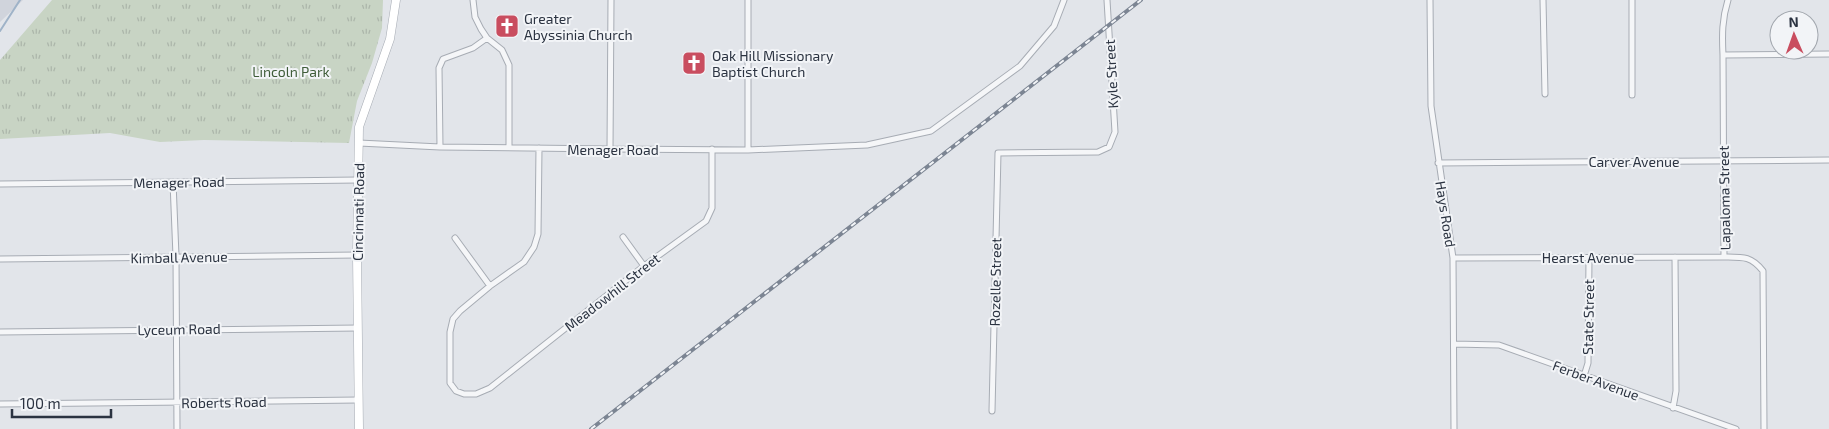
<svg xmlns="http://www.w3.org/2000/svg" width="1829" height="429" font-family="'Exo 2',sans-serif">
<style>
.built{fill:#d0d4dc}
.park{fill:url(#park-tufts)}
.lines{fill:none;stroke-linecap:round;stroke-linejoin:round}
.stream{stroke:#9fb3c8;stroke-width:2}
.street-casing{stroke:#a7acb4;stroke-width:7}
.secondary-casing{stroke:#a7acb4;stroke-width:9}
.street{stroke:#f5f6f8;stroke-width:5}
.secondary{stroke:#fff;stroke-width:8}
.rail-casing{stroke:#7c8593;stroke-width:4}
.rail{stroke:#f2f4f7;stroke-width:2;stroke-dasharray:5.5;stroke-linecap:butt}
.labels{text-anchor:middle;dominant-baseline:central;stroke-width:4;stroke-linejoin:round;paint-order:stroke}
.poi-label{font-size:14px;fill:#2b3341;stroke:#f2f4f7;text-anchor:start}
.park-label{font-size:14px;fill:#3f5d39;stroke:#f2f4f7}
.street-label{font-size:14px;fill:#2b3341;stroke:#f2f4f7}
</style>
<defs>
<pattern id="park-tufts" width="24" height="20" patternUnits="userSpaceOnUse" patternTransform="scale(1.25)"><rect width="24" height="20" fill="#c8d4c4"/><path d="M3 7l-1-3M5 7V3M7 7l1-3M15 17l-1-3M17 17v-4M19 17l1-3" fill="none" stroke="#acb6aa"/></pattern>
</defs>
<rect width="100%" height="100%" fill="#e2e5ea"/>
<!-- built -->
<path class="built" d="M0 0H23L0 22Z"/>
<!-- park -->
<path class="park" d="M52 0H383L382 28 372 63 357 101 349 143 204 140 160 142 110 133 0 139V60Z"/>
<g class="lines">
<!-- stream -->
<path class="stream" d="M0 31 20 0"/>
<!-- street casing -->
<g class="street-casing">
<path id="street" d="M473 0 475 17 481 29 487 38 502 50 509 65V147
M1430 0 1431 106 1453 258 1454 429
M1543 0 1545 94
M1723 55 1829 54
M1632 95V0
M359 143 440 147 610 149 748 150 867 145 931 131 1020 66 1054 26 1064 0
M440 147 439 68 443 59 473 48 487 38
M539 148 538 234 534 247 524 262 490 286 460 311 453 319 450 332V383L456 391 464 394H476L490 388 644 266 706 221 712 208V149
M610 149 611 0
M748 150V0
M1438 163 1829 160
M173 182 176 256 177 429
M0 184 358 180
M623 237 644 266
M455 238 490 286
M1724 257 1723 55C1722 35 1722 19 1728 0
M1453 258 1724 257C1743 257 1751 256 1763 271L1764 429
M0 259 357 255
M0 332 358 328
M1454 344 1499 345 1736 429
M1584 376 1588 363 1589 258
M0 404 358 400
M1673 408 1676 391 1675 257
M992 411 998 153 1098 152 1109 147 1115 132 1107 0"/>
</g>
<!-- secondary casing -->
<g class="secondary-casing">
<path id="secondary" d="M359 429 357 255 359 127 390 39 396 0"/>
</g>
<!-- street -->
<use href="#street" class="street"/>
<!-- secondary -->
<use href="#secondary" class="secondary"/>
<!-- rail casing -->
<g class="rail-casing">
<path id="rail" d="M591 429 1141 0"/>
</g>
<!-- rail -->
<use href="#rail" class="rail"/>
</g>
<!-- icons -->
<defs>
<g id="church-square" transform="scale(1.25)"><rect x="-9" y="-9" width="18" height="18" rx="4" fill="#c94d5f" stroke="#f2f4f7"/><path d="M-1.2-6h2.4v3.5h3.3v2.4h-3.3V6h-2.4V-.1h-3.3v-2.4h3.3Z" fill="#fff"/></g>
</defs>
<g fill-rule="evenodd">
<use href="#church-square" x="507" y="26"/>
<use href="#church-square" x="694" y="63"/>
</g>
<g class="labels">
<!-- poi labels -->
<g class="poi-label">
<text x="524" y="18">Greater<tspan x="524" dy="16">Abyssinia Church</tspan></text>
<text x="712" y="55">Oak Hill Missionary<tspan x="712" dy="16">Baptist Church</tspan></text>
</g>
<!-- park labels -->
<g class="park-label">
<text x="291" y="71">Lincoln Park</text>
</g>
<!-- street labels -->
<g class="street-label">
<text transform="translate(1111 74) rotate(-93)">Kyle Street</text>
<text x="613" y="149">Menager Road</text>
<text x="1634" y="161">Carver Avenue</text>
<text transform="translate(179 182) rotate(-1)">Menager Road</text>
<text transform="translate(1724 198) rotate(-91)">Lapaloma Street</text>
<text transform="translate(358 212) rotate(-89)">Cincinnati Road</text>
<text transform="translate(1446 214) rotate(81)">Hays Road</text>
<text transform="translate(179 257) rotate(-1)">Kimball Avenue</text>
<text x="1588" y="257">Hearst Avenue</text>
<text transform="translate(995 282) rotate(-89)">Rozelle Street</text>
<text transform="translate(612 292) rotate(-38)">Meadowhill Street</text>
<text transform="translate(1588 317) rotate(-89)">State Street</text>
<text transform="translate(179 329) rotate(-1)">Lyceum Road</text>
<text transform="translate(1596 380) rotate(20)">Ferber Avenue</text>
<text transform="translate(224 402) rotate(-1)">Roberts Road</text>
</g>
</g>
<!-- north arrow -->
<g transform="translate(1794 35) rotate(358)"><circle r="24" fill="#f2f4f7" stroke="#a2a7ae"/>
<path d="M0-4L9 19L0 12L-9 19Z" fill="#c94d5f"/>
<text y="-8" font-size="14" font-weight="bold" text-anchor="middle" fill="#2b3341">N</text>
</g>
<!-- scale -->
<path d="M12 409v8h99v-8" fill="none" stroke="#2b3341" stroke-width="2.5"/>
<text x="20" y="409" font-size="15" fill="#2b3341" stroke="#f2f4f7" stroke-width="4" paint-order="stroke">100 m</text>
</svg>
